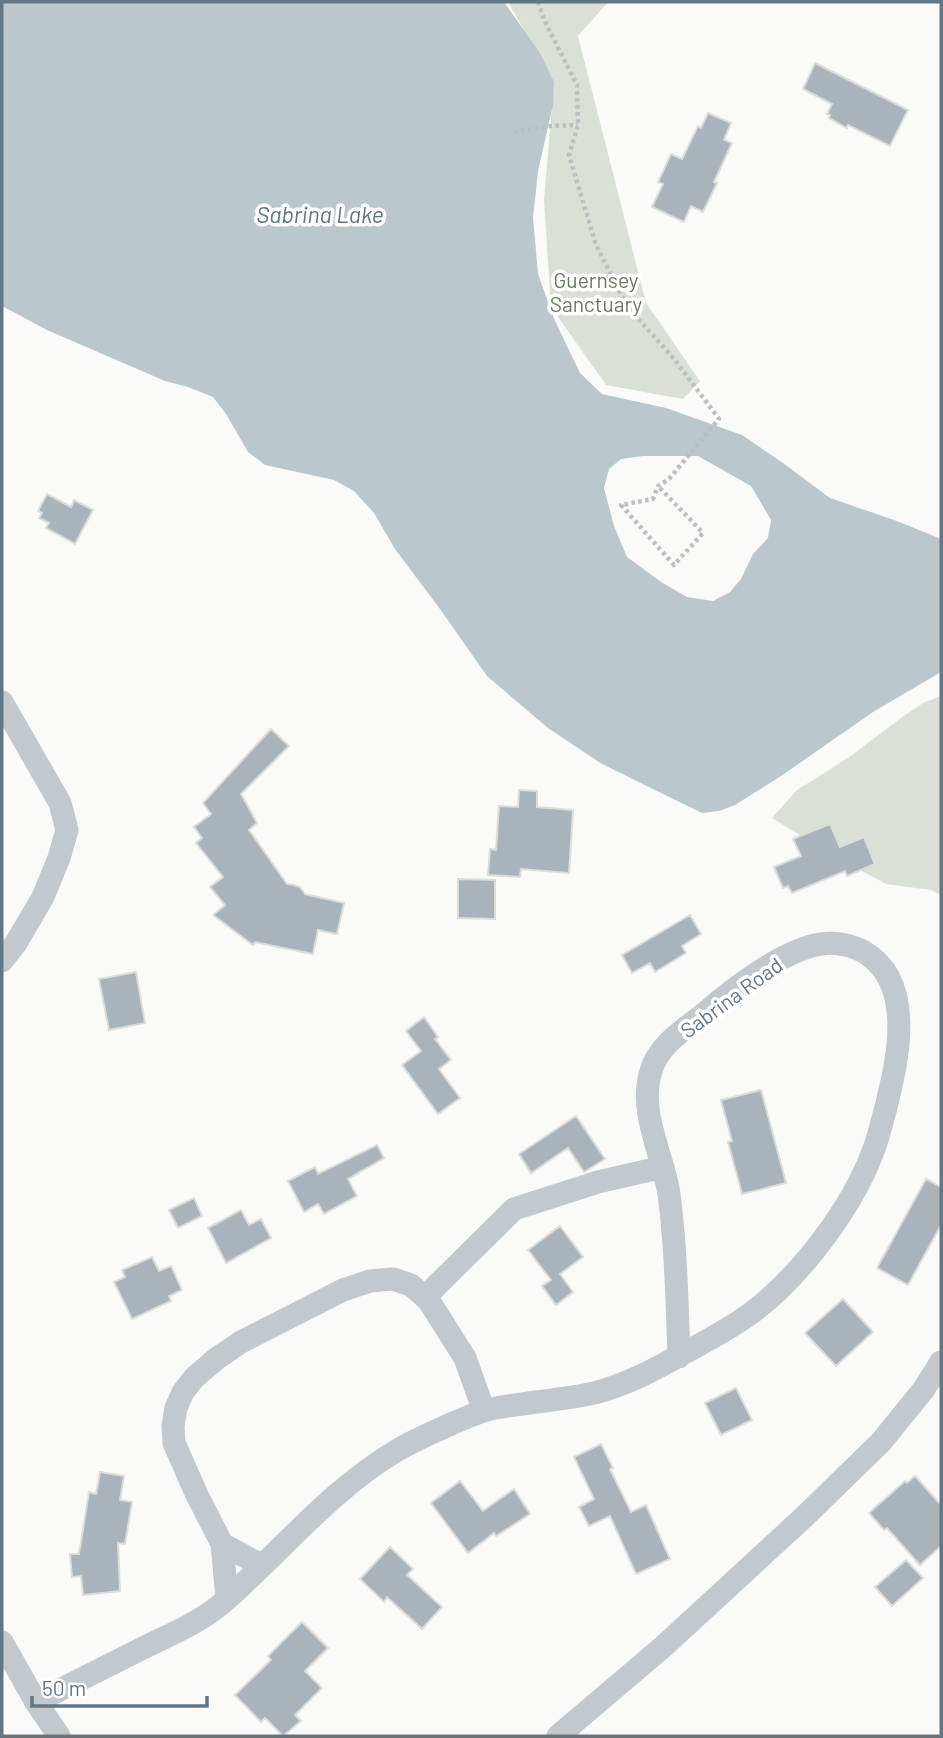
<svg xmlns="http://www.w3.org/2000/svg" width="943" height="1738" font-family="Barlow,sans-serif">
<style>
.green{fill:#dadfd7}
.water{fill:#bbc7cb;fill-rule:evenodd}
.building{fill:#aab3b9;stroke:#dcdcda;stroke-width:2}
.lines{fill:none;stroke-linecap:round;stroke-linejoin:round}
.path{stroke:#bbbfc2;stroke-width:4.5;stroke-dasharray:3.5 3.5;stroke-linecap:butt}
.minor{stroke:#c3c8cc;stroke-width:23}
.labels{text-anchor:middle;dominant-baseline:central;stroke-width:7;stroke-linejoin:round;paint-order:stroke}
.park-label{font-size:21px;fill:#687a64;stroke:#fff}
.street-label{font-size:21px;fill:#657683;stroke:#fff}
.water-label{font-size:23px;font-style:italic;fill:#60757c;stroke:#fff}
</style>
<rect width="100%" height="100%" fill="#fafaf8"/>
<!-- green -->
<path class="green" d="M508 2H608L578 36 646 303 700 381 683 399 606 385 551 307 544 200 554 83Z
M941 696V895L931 890 886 884 832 855 772 818 797 790 848 758 901 718 923 703Z"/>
<!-- water -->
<path class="water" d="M2 2H504L540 53 554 82 553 105 538 171 533 218 538 274 555 321 580 373 602 394 666 408 742 435 783 463 830 498 897 521 941 539V672L873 712 781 776 735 805 719 811 702 813 602 764 548 728 487 676 440 609 395 549 374 513 354 491 334 480 265 465 248 452 226 414 213 397 188 387 165 381 47 330 2 306ZM643 456H698L751 486 771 520 768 538 753 554 741 579 730 592 713 601 687 597 661 582 627 557 614 526 604 488 609 469 621 459Z"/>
<!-- building -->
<path class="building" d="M815 63 908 110 890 146 848 125 847 128 829 118 830 115 827 114 832 104 803 89Z
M708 113 731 123 724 140 732 143 714 182 717 183 703 212 691 206 684 222 652 207 663 184 658 182 671 154 682 159 698 126 701 128Z
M47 494 71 507 74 500 93 510 75 544 46 528 49 523 39 518 42 513 38 511Z
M271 729 289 746 241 794 257 823 249 830 287 884 294 885 300 887 305 894 344 903 337 934 318 930 313 954 255 942 253 945 213 915 225 905 210 887 223 877 196 843 202 838 194 827 211 814 203 803Z
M519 790 537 791V807L573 810 569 873 521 869 520 877 488 875 490 849 496 850 499 806 518 807Z
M830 824 840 847 864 837 875 864 847 876 845 871 792 893 788 886 783 888 774 867 801 856 793 839Z
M458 879 495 880V919L458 918Z
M690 915 701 934 682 946 686 953 655 972 650 963 632 973 622 955Z
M136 972 145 1023 109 1030 99 979Z
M424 1017 438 1037 435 1039 451 1060 439 1069 460 1098 438 1114 402 1065 421 1051 406 1031Z
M761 1090 786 1183 742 1194 728 1142 732 1141 721 1100Z
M576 1116 605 1159 584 1172 568 1148 531 1173 519 1154Z
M377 1145 384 1158 348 1179 357 1196 324 1214 318 1204 304 1212 288 1181 315 1167 318 1174Z
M926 1179 941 1187V1225L908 1285 877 1268Z
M194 1198 202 1216 178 1228 169 1210Z
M241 1210 249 1225 261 1219 271 1238 226 1263 208 1228Z
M560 1226 583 1257 560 1274 573 1292 556 1305 542 1286 551 1280 528 1250Z
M152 1257 159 1271 171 1266 182 1290 169 1296 171 1301 132 1319 114 1282 125 1277 122 1270Z
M843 1299 873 1332 836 1366 805 1333Z
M736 1388 752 1420 721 1435 705 1403Z
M601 1444 613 1468 610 1469 631 1512 646 1505 670 1559 636 1574 610 1516 589 1526 579 1507 594 1499 574 1457Z
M100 1472 124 1476 120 1500 132 1502 125 1544 118 1543 120 1591 83 1595 81 1576 72 1577 70 1554H79L89 1492 96 1494Z
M915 1476 941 1505V1546L920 1565 887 1528 884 1530 869 1513 905 1481 907 1483Z
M460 1481 483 1511 514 1489 530 1514 496 1536 494 1533 468 1553 431 1503Z
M390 1547 413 1569 407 1575 442 1607 422 1629 387 1597 384 1602 360 1579Z
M906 1560 923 1578 892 1606 875 1587Z
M302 1622 328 1648 305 1671 322 1688 295 1715 301 1721 283 1736 265 1718 261 1722 235 1695 271 1660 268 1656Z"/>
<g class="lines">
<!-- path -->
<path class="path" d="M538 2 545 22 577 85 578 125 569 155 596 245 627 306 675 360 719 419 669 479 658 486 653 499 621 505 674 565 703 533 658 486
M514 132 551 126 578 125"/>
<!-- minor -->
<path class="minor" d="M2 702 60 803 67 830 59 858 43 897 16 943 2 961
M425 1297 514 1209 598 1182 663 1167
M222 1544 227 1598
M261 1565 222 1544 197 1495 174 1443 173 1426 176 1408 183 1392 194 1378 216 1359 241 1342 343 1290 370 1281 393 1279 411 1285 429 1301 465 1358 484 1411
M2 1642 36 1702 59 1736
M36 1702C71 1684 106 1667 141 1649 167 1636 197 1624 220 1605 279 1554 329 1491 396 1451 414 1440 434 1432 453 1423 464 1419 475 1413 487 1410 522 1402 559 1401 594 1393 626 1385 656 1369 684 1353 708 1340 732 1328 754 1311 801 1275 851 1209 872 1154 878 1140 881 1125 885 1111 897 1063 917 983 864 952 852 945 835 942 821 944 785 949 732 989 705 1013 685 1029 658 1045 651 1071 638 1112 663 1154 669 1194 676 1248 677 1302 679 1357
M558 1736 664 1646 804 1517 881 1442 924 1389 941 1362"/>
</g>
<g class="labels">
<!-- park labels -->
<g class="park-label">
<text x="596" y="279">Guernsey<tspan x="596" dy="24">Sanctuary</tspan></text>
</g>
<!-- street labels -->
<g class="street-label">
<text transform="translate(731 997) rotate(-36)">Sabrina Road</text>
</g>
<!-- water labels -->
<g class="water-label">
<text x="320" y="214">Sabrina Lake</text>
</g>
</g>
<!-- border -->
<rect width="943" height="1738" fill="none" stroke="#657683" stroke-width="7"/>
<!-- scale -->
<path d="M32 1696v10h175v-10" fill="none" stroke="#657683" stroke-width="3.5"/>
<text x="42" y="1696" font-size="21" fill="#657683" stroke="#ffffff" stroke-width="5" paint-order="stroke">50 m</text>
</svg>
